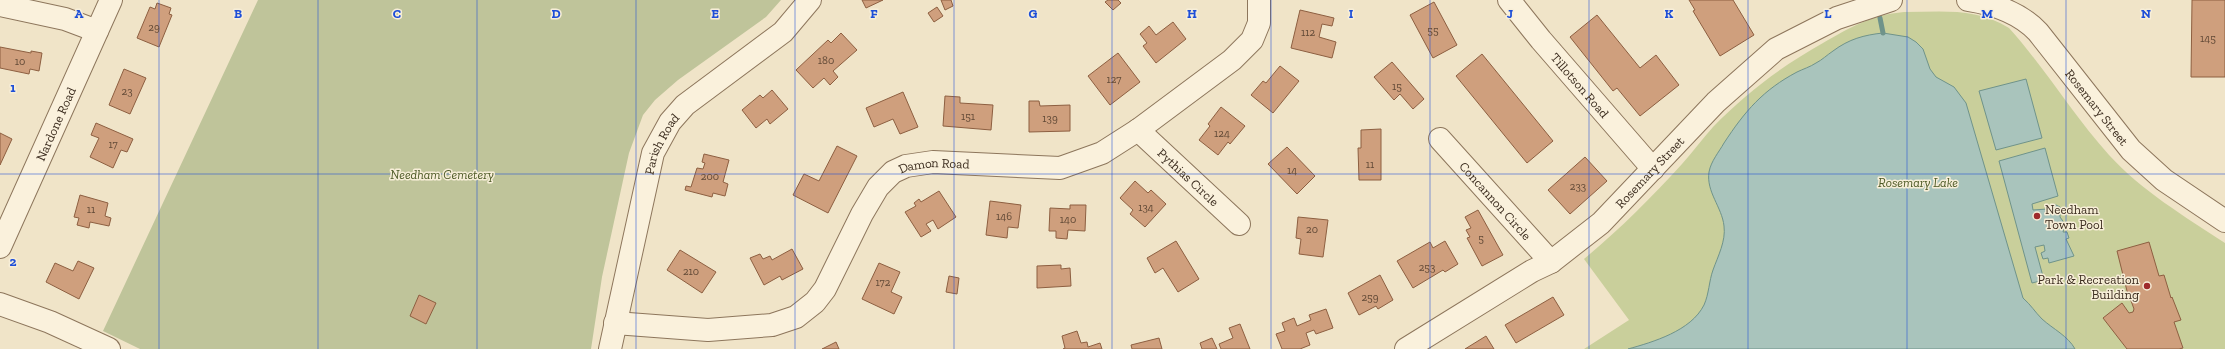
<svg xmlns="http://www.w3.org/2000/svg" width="2225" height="349" font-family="'Zilla Slab',serif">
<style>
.green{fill:#c9cf9b}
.cemetery{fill:#bfc49a}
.water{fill:#a9c4bc;stroke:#6f938a}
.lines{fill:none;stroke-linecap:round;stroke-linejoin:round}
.stream{stroke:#6f938a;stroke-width:5}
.building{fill:#cf9f7d;stroke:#8d5f41}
.minor-casing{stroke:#8d765c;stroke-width:24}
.minor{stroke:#faf1dc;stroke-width:22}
.grid{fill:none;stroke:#1d4ed8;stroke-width:1;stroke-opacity:0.55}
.poi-dot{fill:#9e2a2b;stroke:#f7eed8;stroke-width:1.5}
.labels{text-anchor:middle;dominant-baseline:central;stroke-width:3;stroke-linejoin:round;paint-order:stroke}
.number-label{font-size:11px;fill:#624a37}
.street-label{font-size:13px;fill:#3d2e20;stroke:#f7eed8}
.park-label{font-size:13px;font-style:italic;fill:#4d5a26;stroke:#f7eed8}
.poi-label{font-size:13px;fill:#3d2e20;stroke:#f7eed8;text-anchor:start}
.grid-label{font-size:13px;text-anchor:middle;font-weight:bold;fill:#1d4ed8;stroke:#f7eed8;stroke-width:3;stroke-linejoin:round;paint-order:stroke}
</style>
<rect width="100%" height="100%" fill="#f0e4c8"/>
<!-- green -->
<path class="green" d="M1904 12C1941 12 1976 7 2009 28 2045 68 2073 115 2109 155 2142 191 2184 216 2225 243V349H1584L1629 320 1584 259C1619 230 1651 198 1682 164 1693 152 1702 139 1713 127 1746 93 1782 66 1823 43 1851 27 1871 15 1904 12Z"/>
<!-- cemetery -->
<path class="cemetery" d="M258 0H781L766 17 678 80 655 100 643 115 629 153 602 277 591 349H140L103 331Z"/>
<!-- water -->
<path class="water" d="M1883 33 1908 37 1916 42 1923 49 1930 69 1936 77 1954 87 1966 103 2023 298C2031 305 2035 312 2042 319 2053 329 2068 336 2075 349H1628C1653 342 1691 331 1704 305 1709 294 1709 281 1713 270 1718 256 1726 241 1724 226 1722 207 1706 192 1709 172 1711 161 1719 152 1724 143 1745 111 1763 90 1797 72 1803 69 1810 67 1816 63 1822 60 1827 55 1833 51 1849 39 1864 35 1883 33Z
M2026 79 2042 138 1996 150 1979 91Z
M2045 148 2058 196 2032 204 2033 210 2047 209 2054 204 2060 207V217L2065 224 2063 232H2067L2069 238 2066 239 2074 256 2049 263 2048 258 2043 259 2041 253 2045 251 2044 245 2035 247 2044 280 2032 283 1999 161Z"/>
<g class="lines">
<!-- stream -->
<path class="stream" d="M1880 18 1883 33"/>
</g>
<!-- building -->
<path class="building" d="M862 0H883L866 8Z
M941 0H951L953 6 945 10Z
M1108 0H1118L1121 3 1113 10 1105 2Z
M1689 0H1733L1754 35 1720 56 1693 11 1695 10Z
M2192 0H2225V77H2191Z
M1434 2 1457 45 1433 58 1410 15Z
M157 3 171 8 169 14 172 15 159 47 137 38 150 7 155 9Z
M937 7 943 16 934 22 928 13Z
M1300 10 1334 18 1332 26 1322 24 1319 37 1336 42 1332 58 1291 48Z
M1597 15 1640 68 1656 55 1679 85 1640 116 1617 88 1613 91 1570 37Z
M1173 22 1186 39 1156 63 1143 46 1147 43 1140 34 1149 26 1156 35Z
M841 33 857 50 833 71 838 77 830 85 824 78 813 88 796 70 828 40 831 43Z
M0 47 31 53V51L42 53 39 71 30 69 29 74 0 68Z
M1118 53 1140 82 1110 105 1088 76Z
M1482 54 1553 141 1527 163 1456 76Z
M1392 62 1424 99 1413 109 1400 94 1394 100 1374 77Z
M1280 66 1299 81 1273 113 1251 95 1263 81 1266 83Z
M124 69 146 78 130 114 109 105Z
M772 90 788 109 770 124 767 119 756 128 742 110 760 95 763 98Z
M903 92 918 127 900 134 893 119 874 127 866 108Z
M945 96 960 97V103L993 105 991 130 943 126Z
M1029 101H1039L1040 106 1070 105V131L1029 132Z
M1221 107 1245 126 1230 144 1228 142 1218 155 1199 140 1210 126 1208 124Z
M96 123 133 139 127 152 121 150 113 168 90 157 99 138 91 135Z
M1381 129V180H1359L1358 148H1361V130Z
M0 133 12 139 0 165Z
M837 146 857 156 828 213 793 195 804 174 819 181Z
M1287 147 1315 176 1297 194 1268 164Z
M704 154 729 160 723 182 728 184 725 196 713 193 712 197 685 190 686 186 691 187 697 168 703 169 705 163 702 162Z
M1585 157 1607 181 1570 214 1548 190Z
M1135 181 1148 193 1151 190 1166 204 1145 227 1130 214 1133 210 1120 198Z
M939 191 956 217 938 229 933 220 926 224 931 231 921 237 905 212 916 206 914 203 919 199 921 202Z
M80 195 108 203 105 216 111 218 109 226 90 222 89 228 77 225 79 218 74 217Z
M990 201 1021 205 1018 228 1008 227 1007 238 986 235Z
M1070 205H1086L1085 231 1068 230 1067 239 1056 238V231H1049L1050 208 1070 209Z
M1478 210 1503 255 1482 266 1467 238 1470 237 1466 230 1471 228 1465 217Z
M1298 217 1328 220 1323 257 1299 254 1301 239 1296 238Z
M1176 241 1199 279 1178 292 1163 268 1155 273 1147 258Z
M1445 241 1458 264 1445 272 1443 270 1413 288 1397 261 1430 242 1433 248Z
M2149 242 2159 276 2164 275 2171 298 2172 297 2181 320 2174 322 2183 348 2179 349H2127L2103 318 2122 303 2129 313 2133 312 2134 309 2130 298 2129 299 2117 251Z
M792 249 803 269 782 280 780 276 764 285 750 258 760 254 763 259 770 256 772 260Z
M680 250 716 272 702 293 667 270Z
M78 261 94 268 79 299 46 282 55 263 73 271Z
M879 263 900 272 891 292 902 297 894 314 862 299Z
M1061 265V269L1070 268 1071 286 1037 288V266Z
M1380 275 1393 300 1378 309 1376 306 1359 315 1348 293Z
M949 276 959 278 957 294 946 292Z
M419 295 436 303 426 324 410 316Z
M1553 297 1564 315 1516 343 1505 325Z
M1326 309 1333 328 1316 334 1314 330 1306 333 1310 345 1300 349H1282L1276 334 1285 331 1282 323 1294 318 1297 326 1311 320 1309 315Z
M1240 324 1250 349H1221L1219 344 1233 338 1229 328Z
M1077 331 1081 343 1087 342 1088 347 1100 343 1102 349H1063L1065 348 1062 336Z
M1486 336 1494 349H1465Z
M1159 338 1162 349H1132L1131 345Z
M1212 338 1217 349H1202L1200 343Z
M836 342 839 349H822Z"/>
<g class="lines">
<!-- minor casing -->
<g class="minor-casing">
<g id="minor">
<path id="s1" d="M1509 0 1541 40 1653 169"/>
<path id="s2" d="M1968 0C1994 4 2019 12 2038 32L2131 150 2164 180 2225 221"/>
<path d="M0 5 65 19 97 31"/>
<path id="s3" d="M1138 130 1239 224"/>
<path id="s4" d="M1440 139 1551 262"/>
<path id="s5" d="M0 247 111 0"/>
<path d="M0 304 50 322 109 349"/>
<path id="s6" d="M615 323 708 330 772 325 796 317 815 302 825 289 862 214 878 187 893 172 906 166 933 162 1060 168 1102 153 1138 130 1232 60 1252 40 1259 23V0"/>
<path id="s7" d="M610 349 653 153 670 122 685 105 783 32 810 0"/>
<path id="s8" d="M1406 349 1532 271 1551 262 1601 223 1716 102 1776 49 1837 18 1891 0"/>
</g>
</g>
<!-- minor -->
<use href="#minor" class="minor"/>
</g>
<!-- grid -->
<path class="grid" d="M159 0V349M318 0V349M477 0V349M636 0V349M795 0V349M954 0V349M1112 0V349M1271 0V349M1430 0V349M1589 0V349M1748 0V349M1907 0V349M2066 0V349M0 174H2225"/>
<!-- markers -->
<g class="poi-dot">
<circle cx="2037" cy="216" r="4"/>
<circle cx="2147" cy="286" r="4"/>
</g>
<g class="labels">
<!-- number labels -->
<g class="number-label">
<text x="154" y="27">29</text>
<text x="1433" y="30">55</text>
<text x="1308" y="32">112</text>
<text x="2208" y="38">145</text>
<text x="826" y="60">180</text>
<text x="20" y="61">10</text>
<text x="1114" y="79">127</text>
<text x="1397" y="86">15</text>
<text x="127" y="91">23</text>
<text x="968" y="116">151</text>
<text x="1050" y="118">139</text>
<text x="1222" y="133">124</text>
<text x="113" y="144">17</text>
<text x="1370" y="164">11</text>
<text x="1292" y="170">14</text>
<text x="710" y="176">200</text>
<text x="1578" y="186">233</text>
<text x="1146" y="207">134</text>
<text x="91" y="209">11</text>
<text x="1004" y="216">146</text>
<text x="1068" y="219">140</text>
<text x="1312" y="229">20</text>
<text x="1481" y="238">5</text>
<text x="1427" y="267">253</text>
<text x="691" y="271">210</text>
<text x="883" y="282">172</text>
<text x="1370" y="297">259</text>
</g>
<!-- street labels -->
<g class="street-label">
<text stroke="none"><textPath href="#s1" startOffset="111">Tillotson Road</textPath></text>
<text stroke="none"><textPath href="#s2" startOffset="174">Rosemary Street</textPath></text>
<text stroke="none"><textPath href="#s5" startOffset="135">Nardone Road</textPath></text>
<text stroke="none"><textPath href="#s7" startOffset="212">Parish Road</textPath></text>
<text stroke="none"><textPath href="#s6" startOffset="402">Damon Road</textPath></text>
<text stroke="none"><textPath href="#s8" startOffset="303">Rosemary Street</textPath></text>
<text stroke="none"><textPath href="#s3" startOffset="69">Pythias Circle</textPath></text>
<text stroke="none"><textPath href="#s4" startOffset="83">Concannon Circle</textPath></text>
</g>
<!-- park labels -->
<g class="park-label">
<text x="442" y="174">Needham Cemetery</text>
<text x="1918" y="182">Rosemary Lake</text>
</g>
<!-- poi labels -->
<g class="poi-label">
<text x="2045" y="209">Needham<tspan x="2045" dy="15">Town Pool</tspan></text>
<text x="2139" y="279" text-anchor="end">Park &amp; Recreation<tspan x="2139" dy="15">Building</tspan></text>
</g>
</g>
<g class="grid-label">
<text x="79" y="18">A</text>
<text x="238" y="18">B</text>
<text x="397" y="18">C</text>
<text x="556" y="18">D</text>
<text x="715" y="18">E</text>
<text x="874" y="18">F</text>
<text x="1033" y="18">G</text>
<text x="1192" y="18">H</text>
<text x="1351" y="18">I</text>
<text x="1510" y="18">J</text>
<text x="1669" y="18">K</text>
<text x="1828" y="18">L</text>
<text x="1987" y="18">M</text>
<text x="2146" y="18">N</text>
<text x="13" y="92">1</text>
<text x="13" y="266">2</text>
</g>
</svg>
